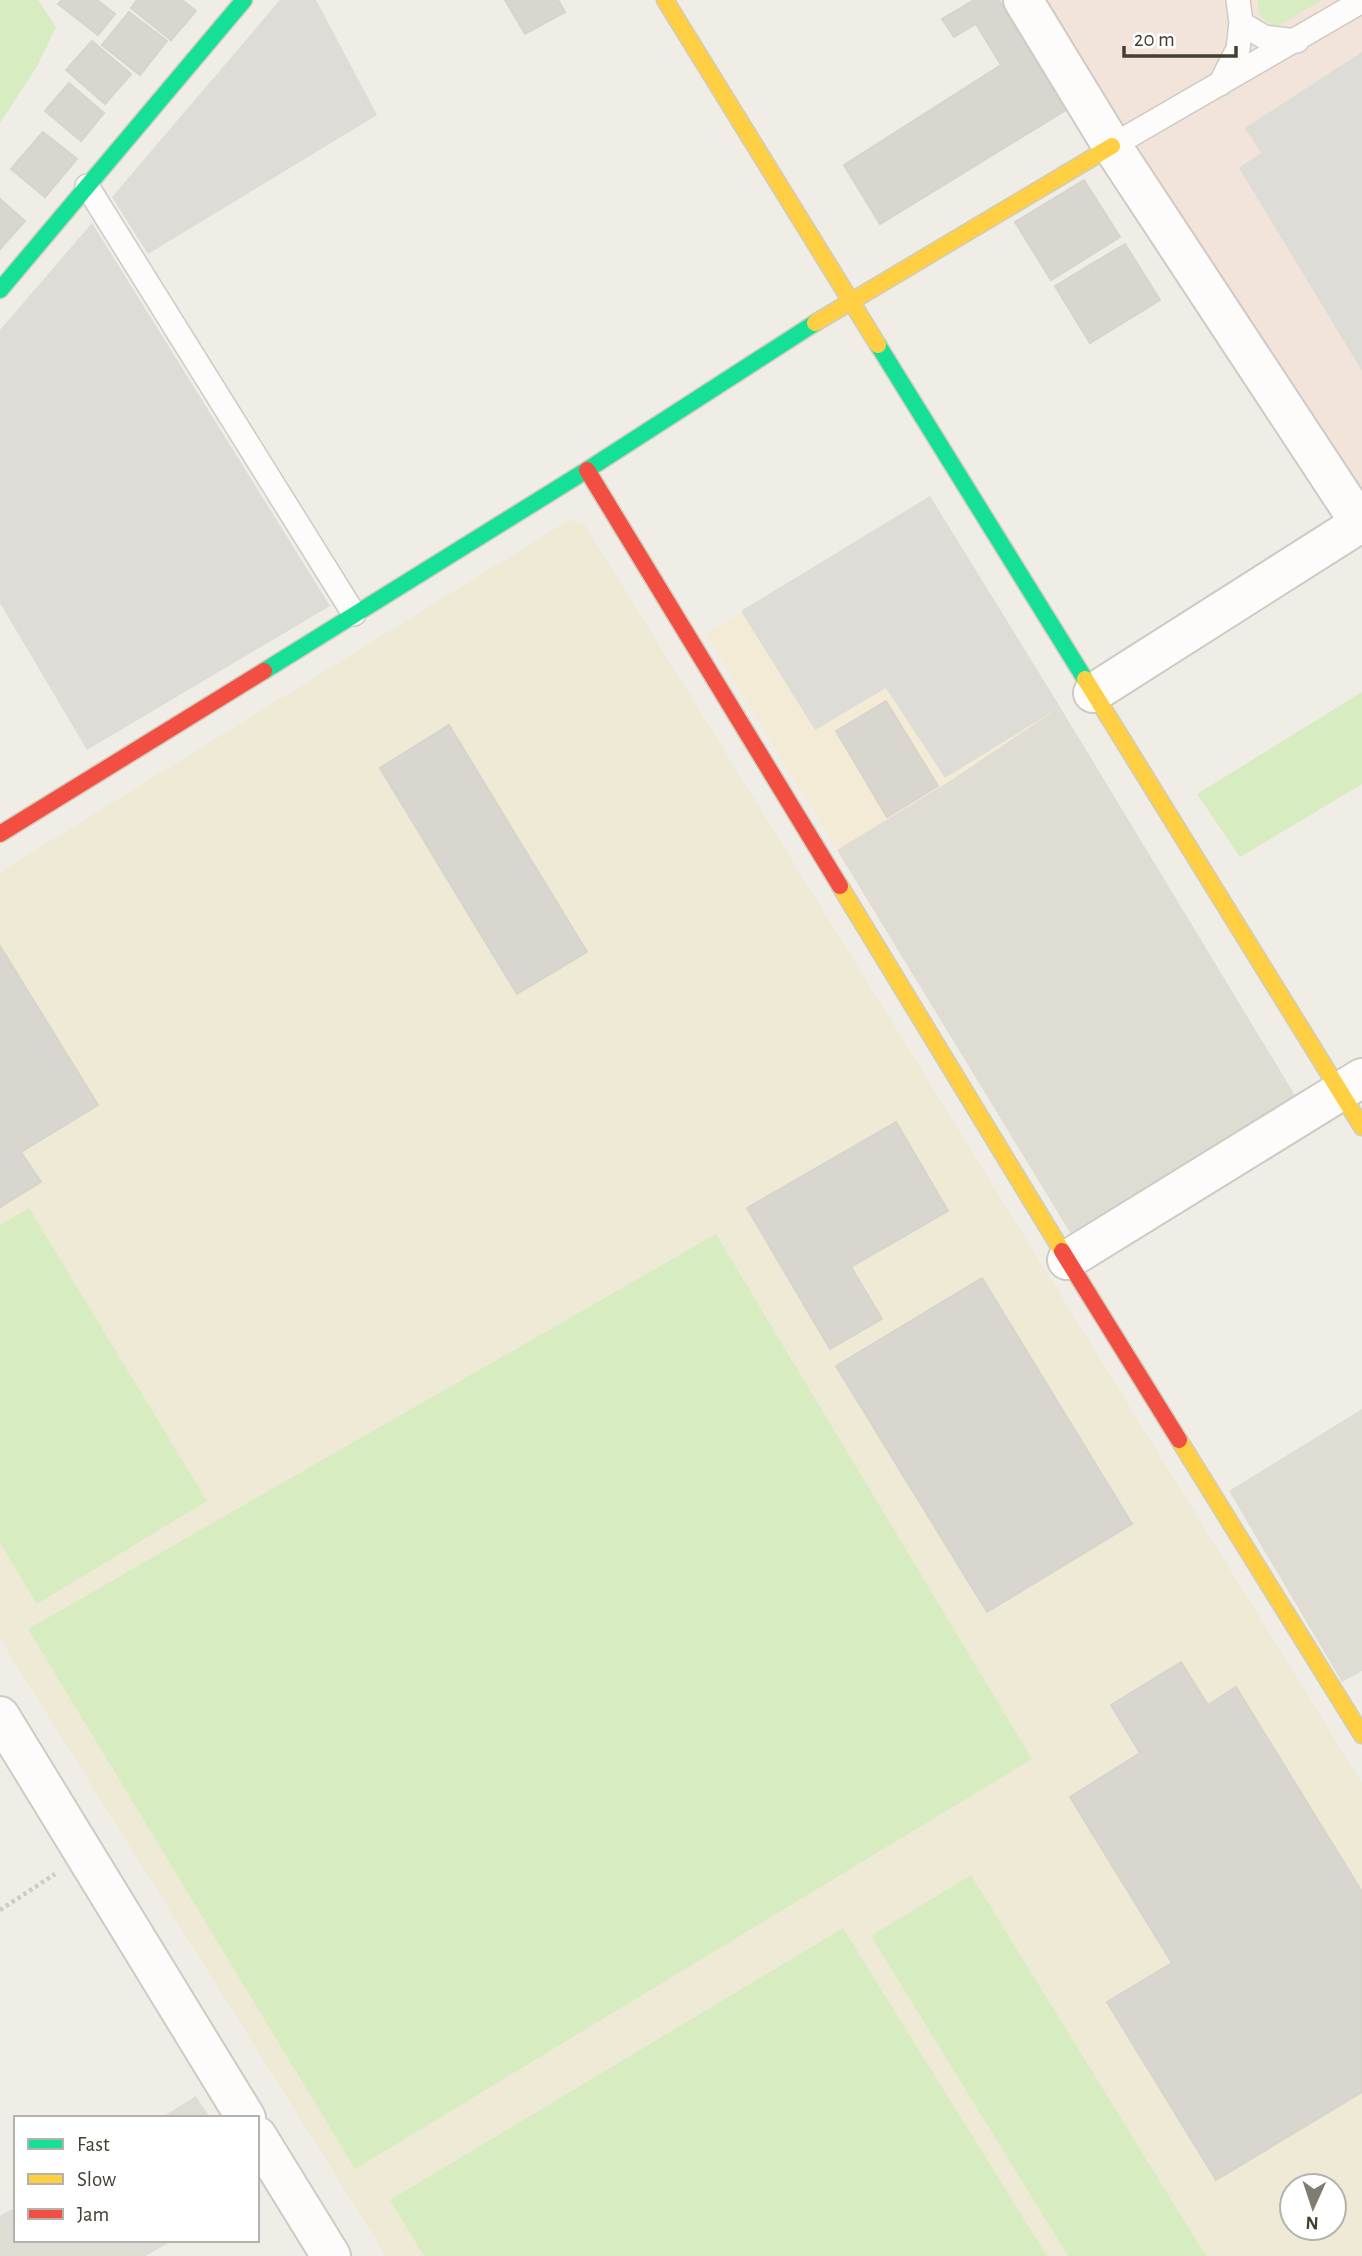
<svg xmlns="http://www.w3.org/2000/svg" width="1362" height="2256" font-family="'Alegreya Sans',sans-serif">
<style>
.commercial{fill:#f4ebd6}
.industrial{fill:#dfdcd3}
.education{fill:#eeead6;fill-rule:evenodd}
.medical{fill:#f2e3db}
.green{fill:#d8ecc2}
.parking{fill:#dedcd6}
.building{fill:#d8d6ce;stroke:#d7d4cb;stroke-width:2}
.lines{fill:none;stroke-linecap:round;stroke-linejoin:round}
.lane-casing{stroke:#cdcbc3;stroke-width:26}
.street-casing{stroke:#cdcbc3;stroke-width:42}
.fast-casing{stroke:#cfccbc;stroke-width:19}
.slow-casing{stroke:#cfccbc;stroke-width:19}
.jam-casing{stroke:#cfccbc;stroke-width:19}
.path{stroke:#cecbc5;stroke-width:4.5;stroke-dasharray:3.5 3.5;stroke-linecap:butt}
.lane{stroke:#fdfcfb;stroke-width:23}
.street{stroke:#fdfcfb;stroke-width:38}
.fast{stroke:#16e098;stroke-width:16}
.slow{stroke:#ffcf43;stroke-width:16}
.jam{stroke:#f24e42;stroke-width:16}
</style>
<rect width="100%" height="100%" fill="#efede5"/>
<!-- commercial -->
<path class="commercial" d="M930 496 1060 707 950 781 837 850 706 634Z"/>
<!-- industrial -->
<path class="industrial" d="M1060 707 1299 1102 1074 1239 837 850 950 781Z
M1362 1409V1671L1342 1682 1229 1491Z
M196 2096 210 2118H161Z
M16 2207V2240H173L146 2256H0V2216Z"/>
<!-- education -->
<path class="education" d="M569 520 585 525 1362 1783V2256H386L0 1639V872ZM1292 2186H1334V2228H1292Z"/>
<!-- medical -->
<path class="medical" d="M1045 0H1362V491L1350 490Z"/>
<!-- green -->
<path class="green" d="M0 0H38L56 27 36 68 0 123Z
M1257 0H1322L1280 25H1272L1259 14Z
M1362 692V784L1240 857 1197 794Z
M29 1208 207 1501 37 1604 0 1543V1225Z
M716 1234 1032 1759 355 2169 28 1629Z
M971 1875 1206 2256H1068L871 1936Z
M843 1928 1047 2256H424L390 2200Z"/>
<!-- parking -->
<path class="parking" d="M280 0H316L377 115 148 254 112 197Z
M1362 52V371L1239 168 1261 153 1245 128Z
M92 223 330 606 87 750 0 603V330Z
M930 496 1060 707 945 778 886 688 815 730 741 611Z"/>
<!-- building -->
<path class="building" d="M62 0H97L115 14 98 35 58 4Z
M137 0H182L196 11 171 40 131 8Z
M505 0H558L565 12 525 34Z
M974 0H999L1066 110 880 224 844 165 1001 65 976 24 954 37 942 19Z
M129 12 167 41 140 75 102 45Z
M92 41 131 74 105 104 66 70Z
M69 83 104 113 81 141 45 111Z
M43 132 77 159 45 197 11 169Z
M1084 180 1120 237 1051 280 1015 222Z
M0 199 25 221 0 249Z
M1125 244 1160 300 1090 343 1055 286Z
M886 701 938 786 887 817 836 731Z
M449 725 587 952 517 994 380 768Z
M0 946 98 1105 21 1152 41 1182 0 1207Z
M896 1122 948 1211 851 1267 882 1319 830 1349 747 1208Z
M982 1278 1132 1524 987 1612 836 1366Z
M1181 1662 1208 1705 1236 1687 1362 1892V2092L1216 2180 1107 2002 1172 1963 1070 1797 1140 1753 1111 1705Z"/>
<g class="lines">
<!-- lane casing -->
<g class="lane-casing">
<path id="lane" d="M1238 0 1241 23 1264 37 1297 41
M1220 84 1238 49 1241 23
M1112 146 1362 1
M87 186 354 614"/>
</g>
<!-- street casing -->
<g class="street-casing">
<path id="street" d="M1023 0 1112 146 1362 526
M1093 693 1362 522
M1067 1260 1362 1078
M0 1716 246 2118
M257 2136 331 2256"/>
</g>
<!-- fast casing -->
<g class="fast-casing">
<path id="fast" d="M0 290 244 0
M878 345 1085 679
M264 671 587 470 815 323"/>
</g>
<!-- slow casing -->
<g class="slow-casing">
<path id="slow" d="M665 0 878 345
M815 323 1112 146
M1085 679 1362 1127
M840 886 1062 1251
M1179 1440 1362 1735"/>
</g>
<!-- jam casing -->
<g class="jam-casing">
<path id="jam" d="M587 470 840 886
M0 834 264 671
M1062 1251 1179 1440"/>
</g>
<!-- path -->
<path class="path" d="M0 1910 55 1874"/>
<!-- lane -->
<use href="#lane" class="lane"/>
<!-- street -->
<use href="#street" class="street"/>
<!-- fast -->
<use href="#fast" class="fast"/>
<!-- slow -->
<use href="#slow" class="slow"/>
<!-- jam -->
<use href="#jam" class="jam"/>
</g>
<!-- legend -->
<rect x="14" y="2116" width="245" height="126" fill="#ffffff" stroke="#b5b2ad" stroke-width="2"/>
<rect x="28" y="2139" width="35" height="10" fill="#16e098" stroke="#b5b2ad" stroke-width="2"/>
<text x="77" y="2151" font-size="21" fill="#453f32">Fast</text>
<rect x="28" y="2174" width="35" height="10" fill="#ffcf43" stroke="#b5b2ad" stroke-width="2"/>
<text x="77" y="2186" font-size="21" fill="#453f32">Slow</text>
<rect x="28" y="2209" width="35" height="10" fill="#f24e42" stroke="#b5b2ad" stroke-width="2"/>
<text x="77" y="2221" font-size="21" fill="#453f32">Jam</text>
<!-- north arrow -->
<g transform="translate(1313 2207) rotate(183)"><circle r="33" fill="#ffffff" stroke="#b5b2ad" stroke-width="2"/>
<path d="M0-5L12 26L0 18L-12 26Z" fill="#807c71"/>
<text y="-10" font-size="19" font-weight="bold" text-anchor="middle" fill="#453f32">N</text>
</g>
<!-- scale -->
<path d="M1124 46v10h112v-10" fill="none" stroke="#453f32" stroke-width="3.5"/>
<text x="1134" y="46" font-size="21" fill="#453f32" stroke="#ffffff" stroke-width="5" paint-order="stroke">20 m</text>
</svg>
